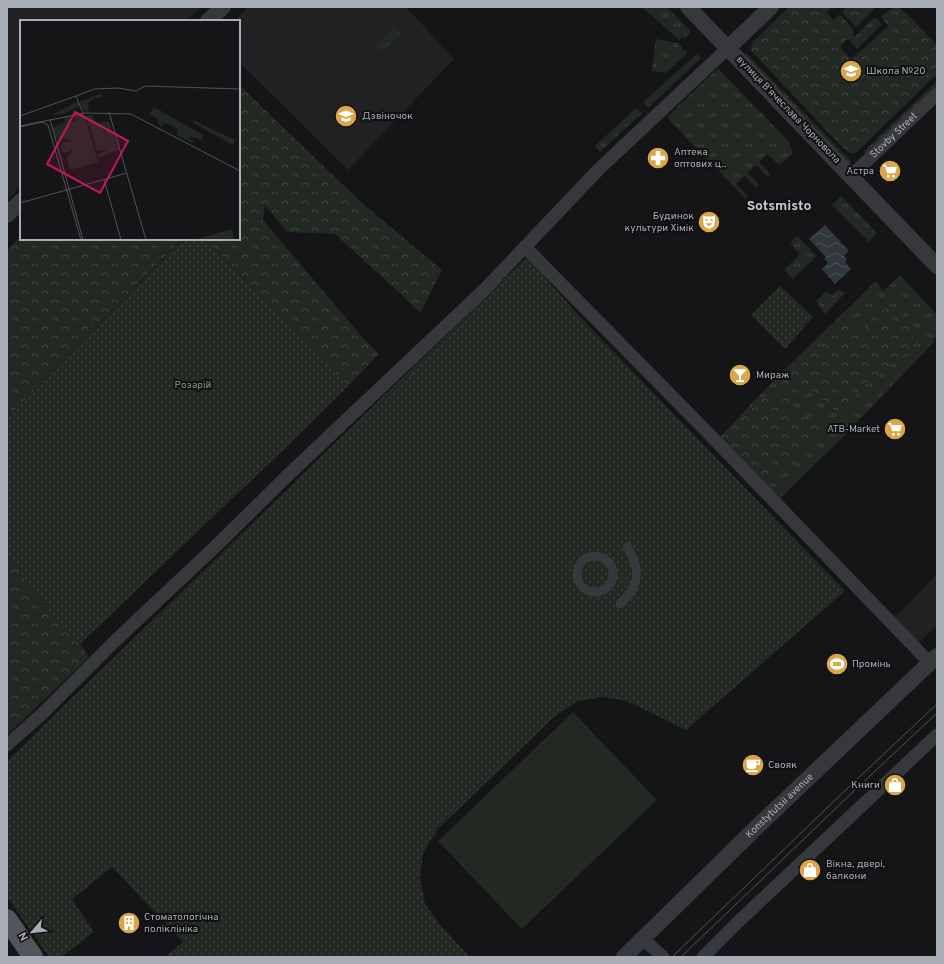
<svg xmlns="http://www.w3.org/2000/svg" width="944" height="964" font-family="Overpass,sans-serif">
<style>
.built{fill:#212124}
.grass{fill:url(#grass-tufts)}
.forest{fill:url(#forest-crowns)}
.park{fill:url(#park-dots)}
.pitch{fill:#222822}
.water{fill:url(#water-waves)}
.lines{fill:none;stroke-linecap:round;stroke-linejoin:round}
.pedestrian{stroke:#37383b;stroke-width:9}
.minor{stroke:#37383b;stroke-width:13}
.tertiary{stroke:#37383b;stroke-width:16}
.primary{stroke:#53555a;stroke-width:20}
.tram{stroke:#505256;stroke-width:1}
.labels{text-anchor:middle;dominant-baseline:central;stroke-width:4;stroke-linejoin:round;paint-order:stroke}
.poi-label{font-size:10px;fill:#a9adb5;stroke:#101012;text-anchor:start}
.street-label{font-size:10px;fill:#a9adb5;stroke:#101012}
.park-label{font-size:10px;fill:#829e83;stroke:#101012}
.district-label{font-size:14px;font-weight:bold;fill:#c9ccd2;stroke:#101012}
.inset-road{fill:none;stroke:#505256;stroke-width:1}
.view{fill:#c2185b;fill-opacity:0.15;stroke:#c2185b;stroke-width:2}
.inset-edge{fill:none;stroke:#a9adb5;stroke-width:2}
</style>
<defs>
<pattern id="grass-tufts" width="24" height="20" patternUnits="userSpaceOnUse"><rect width="24" height="20" fill="#222822"/><path d="M3 7l-1-3M5 7V3M7 7l1-3M15 17l-1-3M17 17v-4M19 17l1-3" fill="none" stroke="#3f4440"/></pattern>
<pattern id="forest-crowns" width="20" height="18" patternUnits="userSpaceOnUse"><rect width="20" height="18" fill="#222822"/><path d="M2 6a3 3 0 1 1 6 0M12 15a3 3 0 1 1 6 0" fill="none" stroke="#3f4440"/></pattern>
<pattern id="park-dots" width="8" height="8" patternUnits="userSpaceOnUse"><rect width="8" height="8" fill="#222822"/><path d="M2 2h.1M6 6h.1" fill="none" stroke="#3f4440" stroke-width="1.8" stroke-linecap="round"/></pattern>
<pattern id="water-waves" width="16" height="10" patternUnits="userSpaceOnUse"><rect width="16" height="10" fill="#30383e"/><path d="M0 5q4-4 8 0t8 0" fill="none" stroke="#4b5258"/></pattern>
</defs>
<rect width="100%" height="100%" fill="#151517"/>
<!-- built -->
<path class="built" d="M7 7H201L187 21H21V186L7 200Z
M248 7H406L454 59 348 170 239 62V21H234Z
M937 574V626L917 644 893 618 897 615Z"/>
<!-- grass -->
<path class="grass" d="M642 7H667L691 31 684 39 682 37 679 40Z
M875 17 882 24 857 49 850 41Z
M394 27 400 34 381 52 375 46Z
M656 39 679 43V46H682V50L687 51V53L666 73 652 71Z
M697 54 701 58 648 108 643 102Z
M747 54 851 161 850 166 743 55Z
M718 68 789 142 793 153 779 165 767 154 759 162 770 174 768 177 756 165 748 173 759 185 756 188 745 176 736 184 748 196 746 199 674 125 667 117Z
M937 81V86L866 154 864 151Z
M636 108 642 113 600 152 595 146Z
M841 196 877 233 869 242 832 205Z
M797 236 817 256 793 279 784 270 800 254 790 243Z
M900 275 937 315V334L932 344 841 439 776 502 716 441 781 373 876 281 883 291Z
M838 290 845 293 825 314 816 301 826 291 832 296Z"/>
<!-- forest -->
<path class="forest" d="M789 7H832L827 13 834 20 840 14 852 28 854 37 850 41 847 39 840 47 851 59 859 51 860 52 888 26 881 17 889 10 894 8H899L906 13 937 45V74L858 151 854 153H850L845 150 751 51V46L753 42Z
M847 7H876L856 27 842 12Z
M239 85 361 202 442 270 420 313 405 298 335 234 287 232 265 205 263 220 363 338 379 354 348 386 205 239H239Z
M21 236V239H182L7 418V250Z
M887 308 900 318 914 332 910 350 861 386 851 405 836 412 813 391 797 394 792 408 794 417H814L826 423 823 433 807 445 794 467 779 473 763 488 716 441 763 398 779 399 780 386 787 372 809 349 820 355 826 347 824 334 839 318 851 316 853 331 863 334 873 315Z
M7 556 51 613 80 644 89 657 7 735Z"/>
<!-- park -->
<path class="park" d="M183 239H205L348 386 280 453 80 644 51 613 7 556V418Z
M527 257 579 316 845 591 686 730 627 701 601 697 576 702 553 718 437 830 423 853 420 878 425 904 441 926 470 957H165L183 942 112 867 72 899 94 932 61 957H49L7 897V761Z
M780 286 813 317 785 349 751 315Z"/>
<!-- pitch -->
<path class="pitch" d="M573 712 657 800 522 929 438 841Z"/>
<!-- water -->
<path class="water" d="M825 225 849 251 844 256 847 259 845 262 851 269 835 284 822 269 828 263 824 259 826 257 809 239Z"/>
<g class="lines">
<!-- pedestrian -->
<path class="pedestrian" d="M577 574a18 18 0 1 1 36 0a18 18 0 1 1-36 0Z
M620 604C624 600 629 595 632 590 641 575 635 560 627 547"/>
<!-- minor -->
<g class="minor">
<path id="s1" d="M851 176 937 94"/>
<path d="M525 247 716 441 930 663"/>
<path d="M7 745 41 715 115 641 217 545 288 475 485 289 599 169 728 48"/>
<path d="M643 939 663 957"/>
<path d="M703 957 738 922 937 735"/>
</g>
<!-- tertiary -->
<g class="tertiary">
<path d="M688 7 937 266"/>
<path d="M208 21 223 7"/>
<path d="M728 48 771 7"/>
<path d="M7 215 21 201"/>
<path id="s2" d="M624 957 760 824 937 656"/>
</g>
<!-- primary -->
<path class="primary" d="M7 919 33 957"/>
<!-- tram -->
<path class="tram" d="M672 957 853 783 937 704
M681 957 857 788 937 713"/>
</g>
<!-- icons -->
<defs>
<g id="school-disc" transform="scale(1.15)"><circle r="9.5" fill="#dba549" stroke="#101012"/><path d="M0-5L7-2L0 1L-7-2ZM-4 1L0 2.5L4 1V4Q0 6-4 4Z" fill="#fff"/></g>
<g id="pharmacy-disc" transform="scale(1.15)"><circle r="9.5" fill="#dba549" stroke="#101012"/><path d="M-2-6h4v4h4v4h-4v4h-4v-4h-4v-4h4Z" fill="#fff"/></g>
<g id="supermarket-disc" transform="scale(1.15)"><circle r="9.5" fill="#dba549" stroke="#101012"/><path d="M-6-5.5h2.5l.6 2H6L4.5 2H-2.5L-4.4-4H-6ZM-1.5 3.2a1.3 1.3 0 1 0 .1 0ZM3 3.2a1.3 1.3 0 1 0 .1 0Z" fill="#fff"/></g>
<g id="theatre-disc" transform="scale(1.15)"><circle r="9.5" fill="#dba549" stroke="#101012"/><path d="M-5-5.5Q0-4 5-5.5V0Q5 5 0 6Q-5 5-5 0ZM-3.3-2.5H-1v1.5H-3.3ZM1-2.5H3.3v1.5H1ZM-2.8 1Q0 5.5 2.8 1Z" fill="#fff"/></g>
<g id="bar-disc" transform="scale(1.15)"><circle r="9.5" fill="#dba549" stroke="#101012"/><path d="M-6-5H6L.8 .8V4.5H3.5V6h-7V4.5H-.8V.8Z" fill="#fff"/></g>
<g id="stadium-disc" transform="scale(1.15)"><circle r="9.5" fill="#dba549" stroke="#101012"/><path d="M0-5a6.5 5 0 1 0 0 10a6.5 5 0 1 0 0-10ZM-3.5-1.8h7v3.6h-7Z" fill="#fff"/></g>
<g id="cafe-disc" transform="scale(1.15)"><circle r="9.5" fill="#dba549" stroke="#101012"/><path d="M-5.5-4.5H6V0H3Q3 3.5 0 3.5H-2.5Q-5.5 3.5-5.5 0ZM3-3.2v2h1.7v-2ZM-6 4.5H4V6H-6Z" fill="#fff"/></g>
<g id="shop-disc" transform="scale(1.15)"><circle r="9.5" fill="#dba549" stroke="#101012"/><path d="M-5-2.5h2.3a2.7 3.5 0 0 1 5.4 0H5L5.5 6h-11ZM-1.5-2.5h3a1.5 2.3 0 0 0-3 0Z" fill="#fff"/></g>
<g id="building-disc" transform="scale(1.15)"><circle r="9.5" fill="#dba549" stroke="#101012"/><path d="M-4-6H4V6H1V3H-1V6H-4ZM-2.5-4.3h1.7v1.8h-1.7ZM.8-4.3h1.7v1.8H.8ZM-2.5-1h1.7V.8h-1.7ZM.8-1h1.7V.8H.8Z" fill="#fff"/></g>
</defs>
<g fill-rule="evenodd">
<use href="#school-disc" x="851" y="71"/>
<use href="#school-disc" x="346" y="116"/>
<use href="#pharmacy-disc" x="658" y="158"/>
<use href="#supermarket-disc" x="890" y="171"/>
<use href="#theatre-disc" x="709" y="222"/>
<use href="#bar-disc" x="740" y="375"/>
<use href="#supermarket-disc" x="895" y="429"/>
<use href="#stadium-disc" x="837" y="664"/>
<use href="#cafe-disc" x="753" y="765"/>
<use href="#shop-disc" x="895" y="785"/>
<use href="#shop-disc" x="810" y="870"/>
<use href="#building-disc" x="129" y="923"/>
</g>
<g class="labels">
<!-- poi labels -->
<g class="poi-label">
<text x="866" y="71">Школа №20</text>
<text x="362" y="116">Дзвіночок</text>
<text x="674" y="152">Аптека<tspan x="674" dy="12">оптових ц‥</tspan></text>
<text x="874" y="171" text-anchor="end">Астра</text>
<text x="694" y="216" text-anchor="end">Будинок<tspan x="694" dy="12">культури Хімік</tspan></text>
<text x="756" y="375">Мираж</text>
<text x="880" y="429" text-anchor="end">ATB-Market</text>
<text x="852" y="664">Промінь</text>
<text x="768" y="765">Свояк</text>
<text x="880" y="785" text-anchor="end">Книги</text>
<text x="826" y="864">Вікна, двері,<tspan x="826" dy="12">балкони</tspan></text>
<text x="144" y="917">Стоматологічна<tspan x="144" dy="12">поліклініка</tspan></text>
</g>
<!-- street labels -->
<g class="street-label">
<text transform="translate(788 110) rotate(46)">вулиця Вʼячеслава Чорновола</text>
<text stroke="none"><textPath href="#s1" startOffset="59">Stovby Street</textPath></text>
<text stroke="none"><textPath href="#s2" startOffset="217">Konstytutsii avenue</textPath></text>
</g>
<!-- park labels -->
<g class="park-label">
<text x="193" y="385">Розарій</text>
</g>
<!-- district labels -->
<g class="district-label">
<text x="779" y="206">Sotsmisto</text>
</g>
</g>
<!-- overview -->
<g transform="translate(20 20)">
<rect width="220" height="220" fill="#151517"/>
<path d="M80 74 83 77 74 78 68 83 69 91 65 92 59 82ZM58 81 60 89 58 87 44 94 32 95ZM134 87 183 115 182 121 170 116 169 119 175 121 172 123 156 115 158 110 152 106 144 103 142 107 139 105 137 98 129 94ZM66 95H72L77 103 89 101 99 130 80 137 78 135 88 129 77 131 76 129 89 124 84 106H69ZM174 100 215 120 213 125 173 103Z" fill="#222822"/>
<path d="M64 94 78 142 50 150 47 137 52 132 49 120 45 118 37 120 33 108 45 102 44 97 49 96 51 103 57 101 53 95ZM81 104 90 125 76 129 70 106ZM212 209 214 220H174Z" fill="#222822"/>
<path d="M40.5 127a5.5 5.5 0 1 1 11 0a5.5 5.5 0 1 1-11 0Z" fill="#222822"/>
<path class="inset-road" d="M56 76 74 69 98 68 116 71 125 66 220 69M89 92 126 220M0 96 56 76 63 93M30 99 63 220M0 106 65 93 111 94 220 151M0 107 22 102 28 105 61 220M84 159 101 220M0 183 107 153"/>
<path class="view" d="M55 92 108 121 80 173 27 144Z"/>
<rect width="220" height="220" class="inset-edge"/>
</g>
<!-- border -->
<rect width="944" height="964" fill="none" stroke="#a9adb5" stroke-width="16"/>
<!-- north arrow -->
<g transform="translate(32 932) rotate(242)" stroke="#101012" stroke-width="3" paint-order="stroke">
<path d="M0-3L7 15L0 10L-7 15Z" fill="#a9adb5"/>
<text y="-6" font-size="11" font-weight="bold" text-anchor="middle" fill="#a9adb5">N</text>
</g>
</svg>
